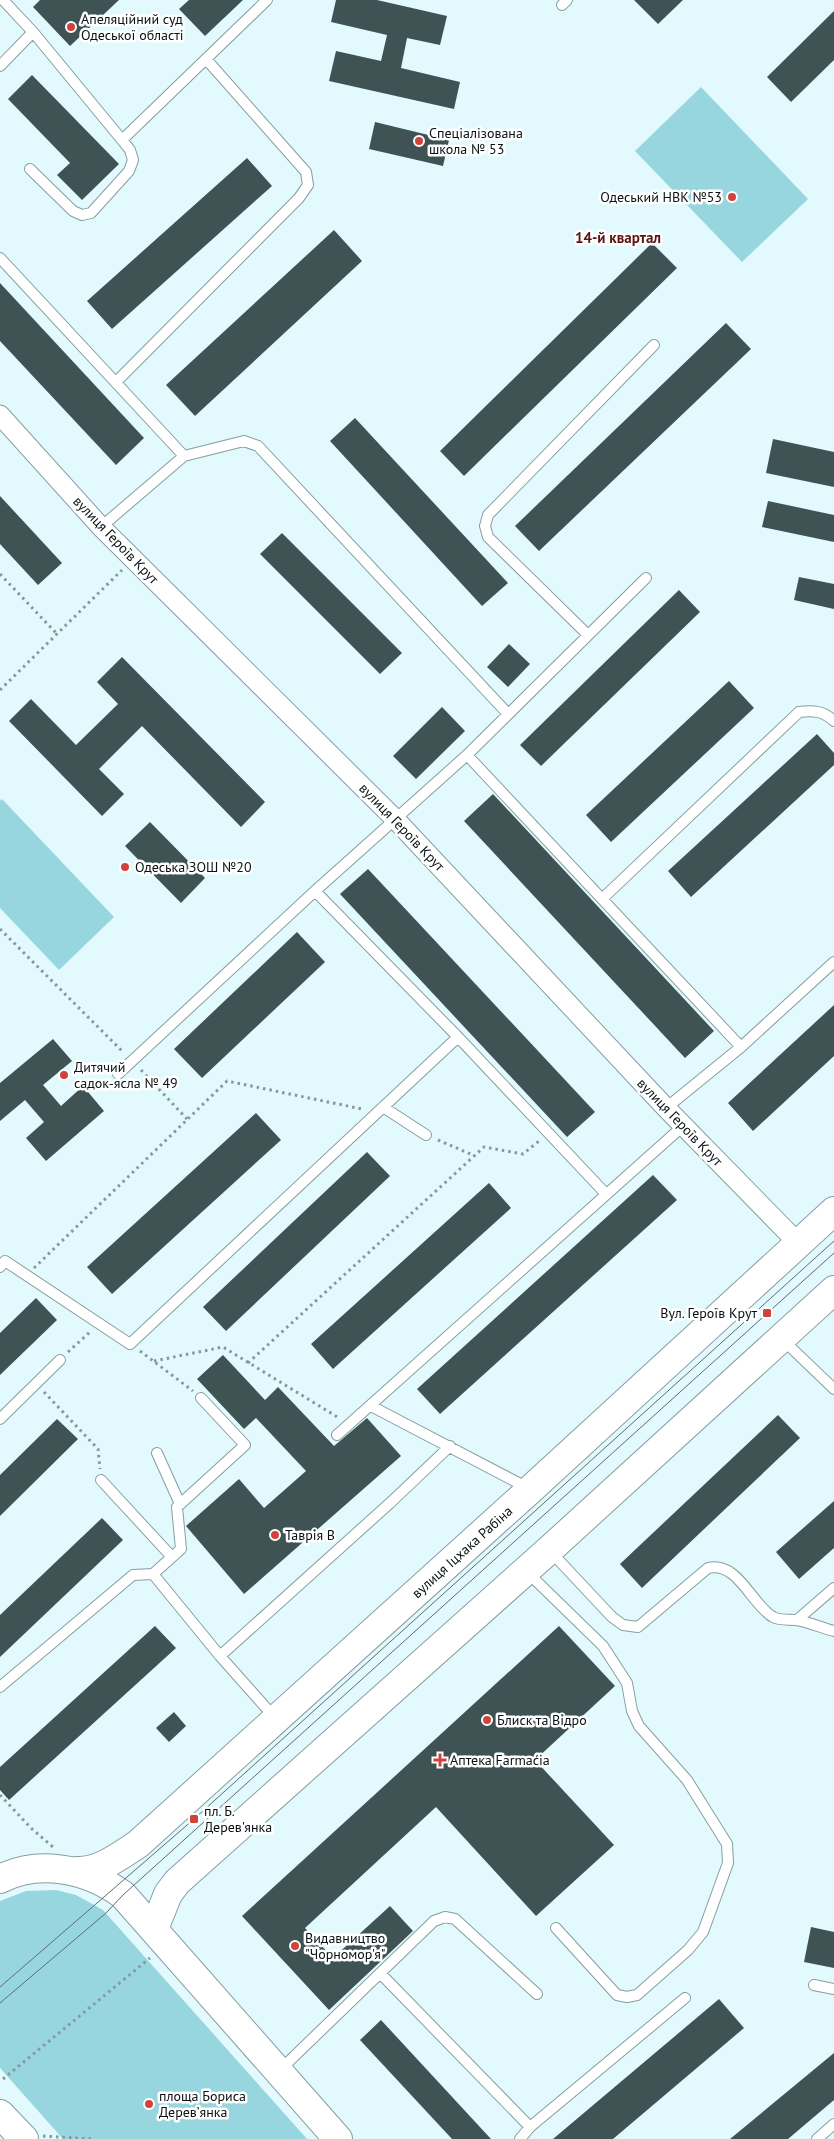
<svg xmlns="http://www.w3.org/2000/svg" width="834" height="2139" font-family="'PT Sans',sans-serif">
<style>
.green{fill:#97d6de}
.building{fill:#3f5355}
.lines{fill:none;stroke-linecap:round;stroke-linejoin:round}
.service-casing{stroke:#879da0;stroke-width:12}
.minor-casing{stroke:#879da0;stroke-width:21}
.secondary-casing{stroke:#879da0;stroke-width:30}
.path{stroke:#86989a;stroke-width:3;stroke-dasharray:2.5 4;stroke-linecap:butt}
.service{stroke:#fff;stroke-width:10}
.minor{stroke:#fff;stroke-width:19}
.secondary{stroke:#fff;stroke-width:28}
.tram{stroke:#5e6c6e;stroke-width:1}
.poi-dot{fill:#d0423c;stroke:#fff;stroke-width:2}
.labels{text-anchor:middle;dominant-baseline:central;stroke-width:5;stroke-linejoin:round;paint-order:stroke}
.poi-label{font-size:14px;fill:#091112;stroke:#fff;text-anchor:start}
.street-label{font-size:14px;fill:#091112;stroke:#fff}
.neighbourhood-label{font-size:15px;font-weight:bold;fill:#5b1614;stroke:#fff}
</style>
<rect width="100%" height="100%" fill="#e2fafd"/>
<!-- green -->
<path class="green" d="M701 87 808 199 742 262 635 151Z
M2 799 114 917 59 970 0 908V801Z
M56 1890 76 1895 103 1910 307 2139H63L0 2068V1901L26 1891Z"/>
<!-- building -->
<path class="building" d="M40 0H119L70 46 33 7Z
M189 0H243L205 36 179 9Z
M336 0H377L447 16 440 45 407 38 401 68 460 82 454 109 329 81 336 51 381 61 387 35 331 22Z
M634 0H683L658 24Z
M834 11V60L791 102 767 77Z
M32 75 119 164 82 200 57 175 70 163 8 99Z
M375 122 449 140 443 166 369 149Z
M247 158 272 186 112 329 87 301Z
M334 230 362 261 195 416 166 385Z
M652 243 677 268 464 476 440 451Z
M0 283 144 438 116 465 0 341Z
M726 323 751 349 539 551 515 526Z
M355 418 508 583 482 606 330 441Z
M773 439 834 452V487L766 473Z
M0 496 62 563 38 585 0 544Z
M768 501 834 515V542L762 527Z
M282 533 402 653 380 674 260 554Z
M799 577 834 584V609L794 600Z
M679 590 700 612 541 766 520 745Z
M509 644 530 664 508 687 487 667Z
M122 657 265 802 241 827 142 726 99 769 124 794 102 816 9 721 31 699 76 745 118 704 97 682Z
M729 681 754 708 611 842 586 815Z
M442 707 465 731 416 779 393 756Z
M817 734 834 753V765L691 897 668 871Z
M493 794 714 1031 685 1058 464 821Z
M150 822 205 878 181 903 125 846Z
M368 869 595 1112 567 1137 340 894Z
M297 932 325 962 202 1078 174 1049Z
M834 1005V1056L753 1131 728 1103Z
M53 1039 72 1061 43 1085 61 1106 83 1086 104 1111 46 1161 26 1138 44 1122 25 1100 0 1121V1083Z
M256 1113 281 1140 112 1294 87 1267Z
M367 1152 390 1176 226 1331 203 1307Z
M653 1175 677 1200 440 1414 417 1389Z
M489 1183 511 1208 333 1369 311 1344Z
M36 1298 57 1320 0 1375V1333Z
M223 1355 265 1400 278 1387 334 1446 367 1418 401 1456 244 1594 186 1526 239 1479 264 1508 306 1471 256 1418 244 1429 197 1379Z
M778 1415 800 1438 642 1588 620 1564Z
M57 1419 78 1439 0 1516V1475Z
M834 1501V1548L799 1579 776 1552Z
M102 1518 123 1540 0 1657V1615Z
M155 1626 176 1648 9 1800 0 1790V1767Z
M559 1626 615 1686 535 1760 614 1845 536 1916 436 1807 305 1928 333 1958 390 1906 413 1931 329 2010 242 1916Z
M174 1712 186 1726 169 1742 156 1728Z
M811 1927 834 1932V1968L804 1962Z
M719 1999 744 2028 613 2139H553Z
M381 2020 491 2139H452L360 2040Z
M834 2053V2100L788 2139H730Z"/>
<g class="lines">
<!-- service casing -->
<g class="service-casing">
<path id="service" d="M3 0 33 32 122 140 130 150 133 160 129 171 91 213 82 215 73 211 30 169
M562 5 567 0
M0 66 33 32
M122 140 267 0
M0 258 184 456
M116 382 299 198 308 185 306 172 206 59
M101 527 184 456 244 441 258 446 508 714
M588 635 488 537 485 526 488 515 654 345
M467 755 646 578
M315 891 458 1037 606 1194
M602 899 799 712C814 710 823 711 834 721
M118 1074 315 891 467 755 741 1047
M383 1107 426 1135
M666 1108 741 1047 834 962
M0 1267 5 1261 130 1344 458 1037
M782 1339 834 1389
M371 1406 530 1489
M0 1419 60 1360
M337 1435 683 1126
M157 1453 180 1504
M101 1480 172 1557
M551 1552 612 1617 623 1625 638 1627 708 1568C738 1561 751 1604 773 1617 781 1621 789 1619 796 1620 809 1622 822 1628 834 1631
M526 1571 603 1646 627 1683 632 1711 639 1726 687 1780 727 1844 728 1863 703 1932 688 1950 637 1995 627 1997 617 1995 556 1928
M153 1574 220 1656 275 1718
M797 1620 834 1588
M220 1656 390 1503 450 1446
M0 1687 133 1575 153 1574 181 1549 177 1507 245 1445 201 1398
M380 1973 530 2127
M814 1985 834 1989
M279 2071 434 1921 445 1917 455 1919 537 1994
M520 2139 530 2127 685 1998
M817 2139 834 2124"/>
</g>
<!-- minor casing -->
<g class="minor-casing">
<path id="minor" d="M0 415 101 527 396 820 666 1108 799 1244"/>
</g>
<!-- secondary casing -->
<g class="secondary-casing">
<path id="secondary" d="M77 1871C99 1872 120 1856 138 1844L531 1489 834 1211
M0 1879C40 1859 88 1869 123 1895L338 2139
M154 1929 168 1894 177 1882 549 1550 834 1290
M0 2114 24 2139"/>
</g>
<!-- path -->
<path class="path" d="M0 574 57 634
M0 690 122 570
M0 929 124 1053
M141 1070 187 1119
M438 1140 475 1156
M34 1268 227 1081 362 1109
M140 1351 193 1391
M68 1352 91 1331
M154 1361 223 1347 339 1418
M248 1363 484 1147 523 1154 539 1141
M44 1392 98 1449 100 1469
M0 1795 31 1828 53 1847
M3 2079 150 1958
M43 2136 92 2139"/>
<!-- service -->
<use href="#service" class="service"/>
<!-- minor -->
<use href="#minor" class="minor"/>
<!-- secondary -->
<use href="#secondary" class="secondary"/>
<!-- tram -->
<path class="tram" d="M0 1987 194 1819 834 1241
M0 2003 106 1913 123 1895 834 1253"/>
</g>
<!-- markers -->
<g class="poi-dot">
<circle cx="71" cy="27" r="5"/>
<circle cx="419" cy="141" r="5"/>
<circle cx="732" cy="197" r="5"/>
<circle cx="125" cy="867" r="5"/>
<circle cx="64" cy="1075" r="5"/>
<rect x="762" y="1308" width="10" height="10" rx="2.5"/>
<circle cx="275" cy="1535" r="5"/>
<circle cx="487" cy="1720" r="5"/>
<path d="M437.5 1752.5h5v5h5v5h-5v5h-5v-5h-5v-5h5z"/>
<rect x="189" y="1814" width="10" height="10" rx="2.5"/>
<circle cx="295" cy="1946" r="5"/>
<circle cx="149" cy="2104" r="5"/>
</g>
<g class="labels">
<!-- poi labels -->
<g class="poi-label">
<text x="81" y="19">Апеляційний суд<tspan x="81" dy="16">Одеської області</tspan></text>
<text x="429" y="133">Спеціалізована<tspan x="429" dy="16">школа № 53</tspan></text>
<text x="722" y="197" text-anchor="end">Одеський НВК №53</text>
<text x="135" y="867">Одеська ЗОШ №20</text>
<text x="74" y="1067">Дитячий<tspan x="74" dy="16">садок-ясла № 49</tspan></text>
<text x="757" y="1313" text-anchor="end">Вул. Героїв Крут</text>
<text x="285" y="1535">Таврія В</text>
<text x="497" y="1720">Блиск та Відро</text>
<text x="450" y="1760">Аптека Farmaćia</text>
<text x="204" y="1811">пл. Б.<tspan x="204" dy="16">Дерев'янка</tspan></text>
<text x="305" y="1938">Видавництво<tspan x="305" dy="16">"Чорномор'я"</tspan></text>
<text x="159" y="2096">площа Бориса<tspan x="159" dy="16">Деревʼянка</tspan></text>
</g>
<!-- street labels -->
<g class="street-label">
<text transform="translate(116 540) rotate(46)">вулиця Героїв Крут</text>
<text transform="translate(402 827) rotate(46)">вулиця Героїв Крут</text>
<text transform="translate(680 1122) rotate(46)">вулиця Героїв Крут</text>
<text transform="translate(462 1552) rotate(-42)">вулиця Іцхака Рабіна</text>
</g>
<!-- neighbourhood labels -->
<g class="neighbourhood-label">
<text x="618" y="237">14-й квартал</text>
</g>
</g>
</svg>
